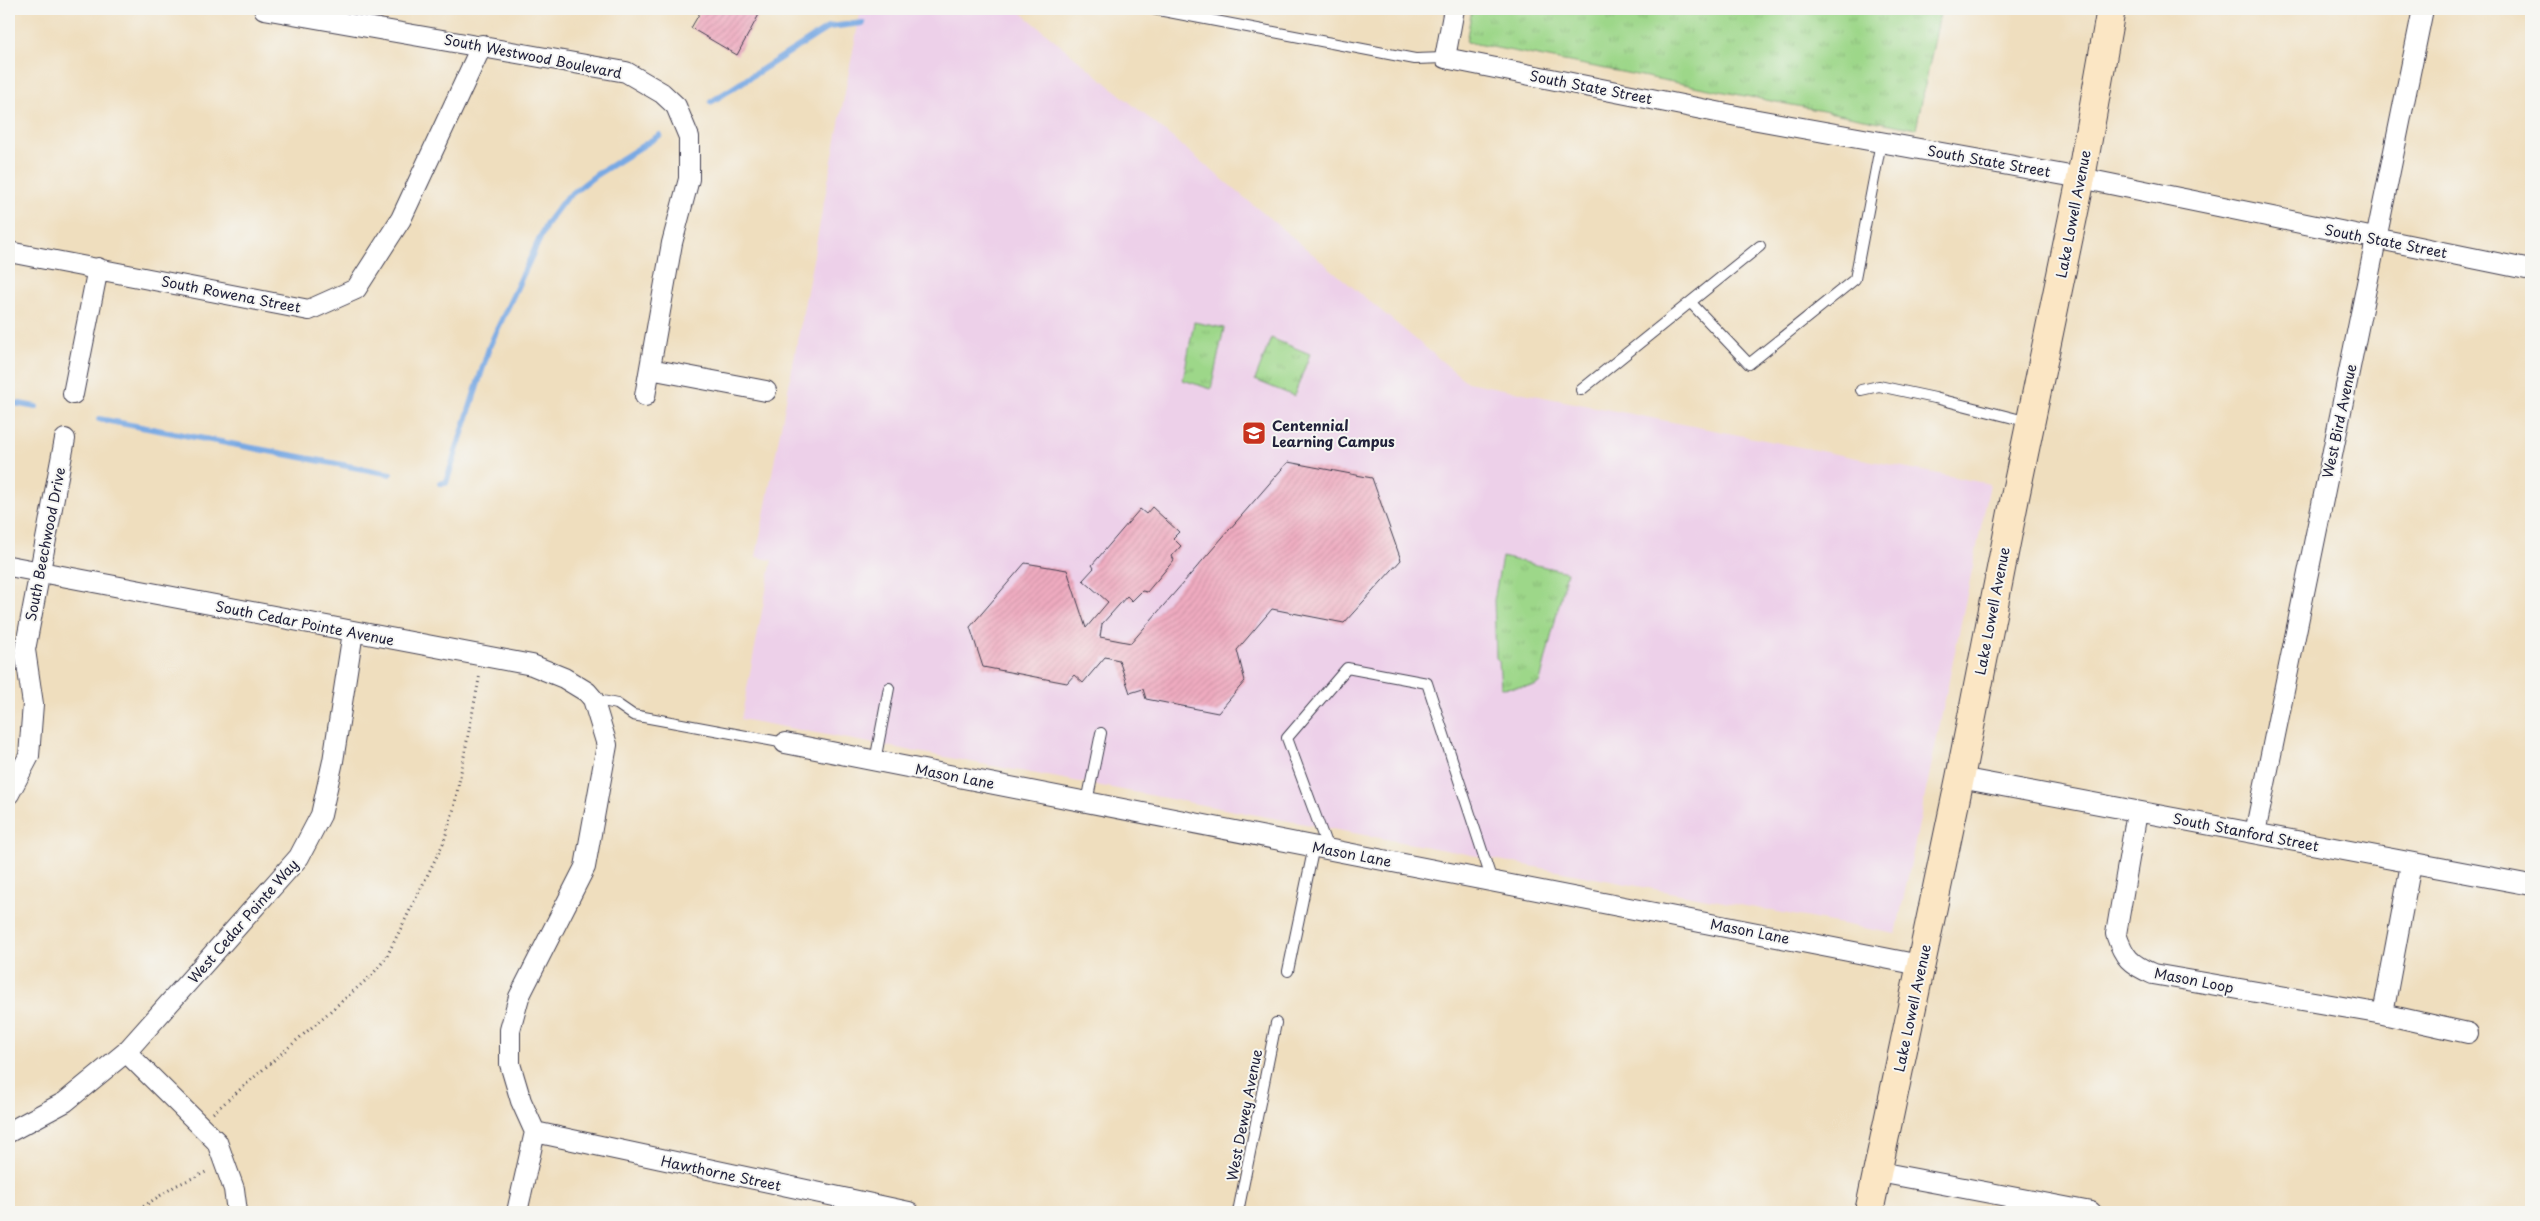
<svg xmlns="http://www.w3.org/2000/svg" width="2540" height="1221" font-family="'Playpen Sans',sans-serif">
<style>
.built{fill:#edd0e9}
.park{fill:url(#park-tufts);stroke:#607c62}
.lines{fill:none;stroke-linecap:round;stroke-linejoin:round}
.stream{stroke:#78a9e3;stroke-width:6}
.building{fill:url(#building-hatch)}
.service-casing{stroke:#413e4f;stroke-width:12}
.minor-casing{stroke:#413e4f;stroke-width:22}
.secondary-casing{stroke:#413e4f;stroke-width:30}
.path{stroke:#413e4f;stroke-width:3;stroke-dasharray:1 4;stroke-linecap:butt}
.service{stroke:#fff;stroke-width:10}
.minor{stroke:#fff;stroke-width:20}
.secondary{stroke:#fbe6c4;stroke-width:28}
.labels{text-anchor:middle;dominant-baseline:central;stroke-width:4;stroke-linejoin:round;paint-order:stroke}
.street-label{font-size:14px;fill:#22223b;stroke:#f6f6f2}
.poi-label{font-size:14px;font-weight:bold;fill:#22223b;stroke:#f6f6f2;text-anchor:start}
</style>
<defs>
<pattern id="park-tufts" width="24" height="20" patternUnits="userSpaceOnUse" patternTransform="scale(1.25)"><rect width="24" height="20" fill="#9dd789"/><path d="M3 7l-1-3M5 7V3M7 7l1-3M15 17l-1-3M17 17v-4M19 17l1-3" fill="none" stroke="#87b877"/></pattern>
<pattern id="building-hatch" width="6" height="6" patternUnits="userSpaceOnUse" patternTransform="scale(1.25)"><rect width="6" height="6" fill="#efabc0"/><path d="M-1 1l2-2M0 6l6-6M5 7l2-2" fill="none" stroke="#cd93a6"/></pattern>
</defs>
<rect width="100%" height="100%" fill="#f6f6f2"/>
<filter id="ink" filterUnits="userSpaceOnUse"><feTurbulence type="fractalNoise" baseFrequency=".02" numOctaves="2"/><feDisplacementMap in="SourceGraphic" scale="10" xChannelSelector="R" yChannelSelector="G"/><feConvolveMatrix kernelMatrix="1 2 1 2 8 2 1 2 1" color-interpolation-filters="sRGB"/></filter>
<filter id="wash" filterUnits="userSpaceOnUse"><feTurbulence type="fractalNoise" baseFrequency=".0096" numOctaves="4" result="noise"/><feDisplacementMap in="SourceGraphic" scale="20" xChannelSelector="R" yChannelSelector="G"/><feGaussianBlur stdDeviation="1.12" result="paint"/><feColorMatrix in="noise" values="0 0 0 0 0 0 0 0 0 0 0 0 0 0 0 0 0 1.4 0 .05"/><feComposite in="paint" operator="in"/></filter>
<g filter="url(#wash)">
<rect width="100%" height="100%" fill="#efdebe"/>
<!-- built -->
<path class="built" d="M861 9H1017L1467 382 1990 484 1896 934 741 719 772 560 756 557Z"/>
<!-- park -->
<path class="park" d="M1472 9H1941L1916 129 1466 42Z
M1194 322 1224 328 1211 389 1183 380Z
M1271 338 1310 354 1294 396 1255 380Z
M1502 557 1567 572 1540 682 1535 686 1501 688 1499 661 1496 658 1494 600Z"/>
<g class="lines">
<!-- stream -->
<path class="stream" d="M711 102 829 27 863 23
M9 402 36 407
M99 419 390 474
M440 483H446L490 345 547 223 565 199 596 175 660 135"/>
</g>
<g id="blocks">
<!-- building -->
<path class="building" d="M702 9H762L737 55 691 28Z
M1288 462 1372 478 1401 560 1344 623 1272 609 1237 650 1245 681 1218 713 1146 699 1143 689 1130 693 1119 660 1105 657 1083 683 1074 675 1067 683 983 667 970 627 1025 563 1067 570 1086 628 1108 602 1083 580 1094 568 1092 565 1140 509 1146 514 1152 507 1179 532 1173 538 1181 546 1172 556 1174 560 1147 592 1142 591 1132 601 1127 596 1102 624 1100 637 1131 643Z"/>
</g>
</g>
<g filter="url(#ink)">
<use href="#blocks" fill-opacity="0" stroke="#413e4f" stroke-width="1"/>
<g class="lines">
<!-- service casing -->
<g class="service-casing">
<path id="service" d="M1153 9 1415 59 1445 58
M1691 303 1749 364 1855 279 1881 142
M1581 390 1760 246
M1861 390 1879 386 1935 398 2029 422
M593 699 617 704 633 715 785 743
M875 761 889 688
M1087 802 1101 733
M1328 849 1287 738 1347 668 1427 683 1492 881
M1288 971 1314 846
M1238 1212 1276 1023"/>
</g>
<!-- minor casing -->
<g class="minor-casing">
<path id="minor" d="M264 9 626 72 662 93 676 106 689 137V179L672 243 645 396
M1454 9 1445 58 1752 119 2081 178 2531 270
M9 252 309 310 356 289 401 219 482 45
M650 369 766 391
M73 394 98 268
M9 566 532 665 564 678 587 692 593 699 607 745 585 867 519 997 510 1030V1064L521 1101 535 1132 517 1212
M785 743 1920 965
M1960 778 2531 885
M9 794 29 756 33 704 25 650 65 439
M2137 812 2116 934C2124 958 2130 964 2153 974L2383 1014 2468 1033
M2255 833 2423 9
M2383 1014 2411 864
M126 1052 217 1142 234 1189 237 1212
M9 1132 65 1102 126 1052 299 857 321 815 333 761 353 632
M535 1132 909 1212
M1879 1172 2091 1212"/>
</g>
<!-- secondary casing -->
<g class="secondary-casing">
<path id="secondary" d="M1869 1212 1960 778 2015 497 2081 178 2111 9"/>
</g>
<!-- path -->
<path class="path" d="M213 1113 372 975 386 958 443 844 454 808 480 674
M135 1212 175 1186 206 1172"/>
<!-- service -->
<use href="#service" class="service"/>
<!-- minor -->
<use href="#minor" class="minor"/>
<!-- secondary -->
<use href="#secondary" class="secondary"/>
</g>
</g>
<!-- icons -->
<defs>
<g id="school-square" transform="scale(1.25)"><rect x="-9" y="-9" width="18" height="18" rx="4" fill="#c8321e" stroke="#f6f6f2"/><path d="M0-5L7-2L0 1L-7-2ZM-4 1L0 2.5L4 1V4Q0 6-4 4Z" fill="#fff"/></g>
</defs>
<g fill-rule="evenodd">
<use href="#school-square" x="1254" y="433"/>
</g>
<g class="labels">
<!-- street labels -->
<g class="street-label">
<text transform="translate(533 56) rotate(11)">South Westwood Boulevard</text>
<text transform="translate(1591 87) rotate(11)">South State Street</text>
<text transform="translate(1989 161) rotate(10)">South State Street</text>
<text transform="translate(2073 214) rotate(-79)">Lake Lowell Avenue</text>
<text transform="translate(2386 241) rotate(11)">South State Street</text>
<text transform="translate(231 294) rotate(11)">South Rowena Street</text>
<text transform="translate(2339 421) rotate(-78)">West Bird Avenue</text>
<text transform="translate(45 544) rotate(-79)">South Beechwood Drive</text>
<text transform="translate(1992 611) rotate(-79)">Lake Lowell Avenue</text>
<text transform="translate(305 623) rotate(11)">South Cedar Pointe Avenue</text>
<text transform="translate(955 776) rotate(11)">Mason Lane</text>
<text transform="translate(2246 832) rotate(11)">South Stanford Street</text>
<text transform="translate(1352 854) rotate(11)">Mason Lane</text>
<text transform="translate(243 921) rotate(-49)">West Cedar Pointe Way</text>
<text transform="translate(1750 931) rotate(11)">Mason Lane</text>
<text transform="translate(2194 980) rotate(11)">Mason Loop</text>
<text transform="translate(1912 1008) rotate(-78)">Lake Lowell Avenue</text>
<text transform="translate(1244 1115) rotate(-79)">West Dewey Avenue</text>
<text transform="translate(721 1173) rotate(12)">Hawthorne Street</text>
</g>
<!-- poi labels -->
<g class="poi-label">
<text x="1272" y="425">Centennial<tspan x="1272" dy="16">Learning Campus</tspan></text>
</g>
</g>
<!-- margin -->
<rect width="2540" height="1221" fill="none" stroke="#f6f6f2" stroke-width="30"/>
</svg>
